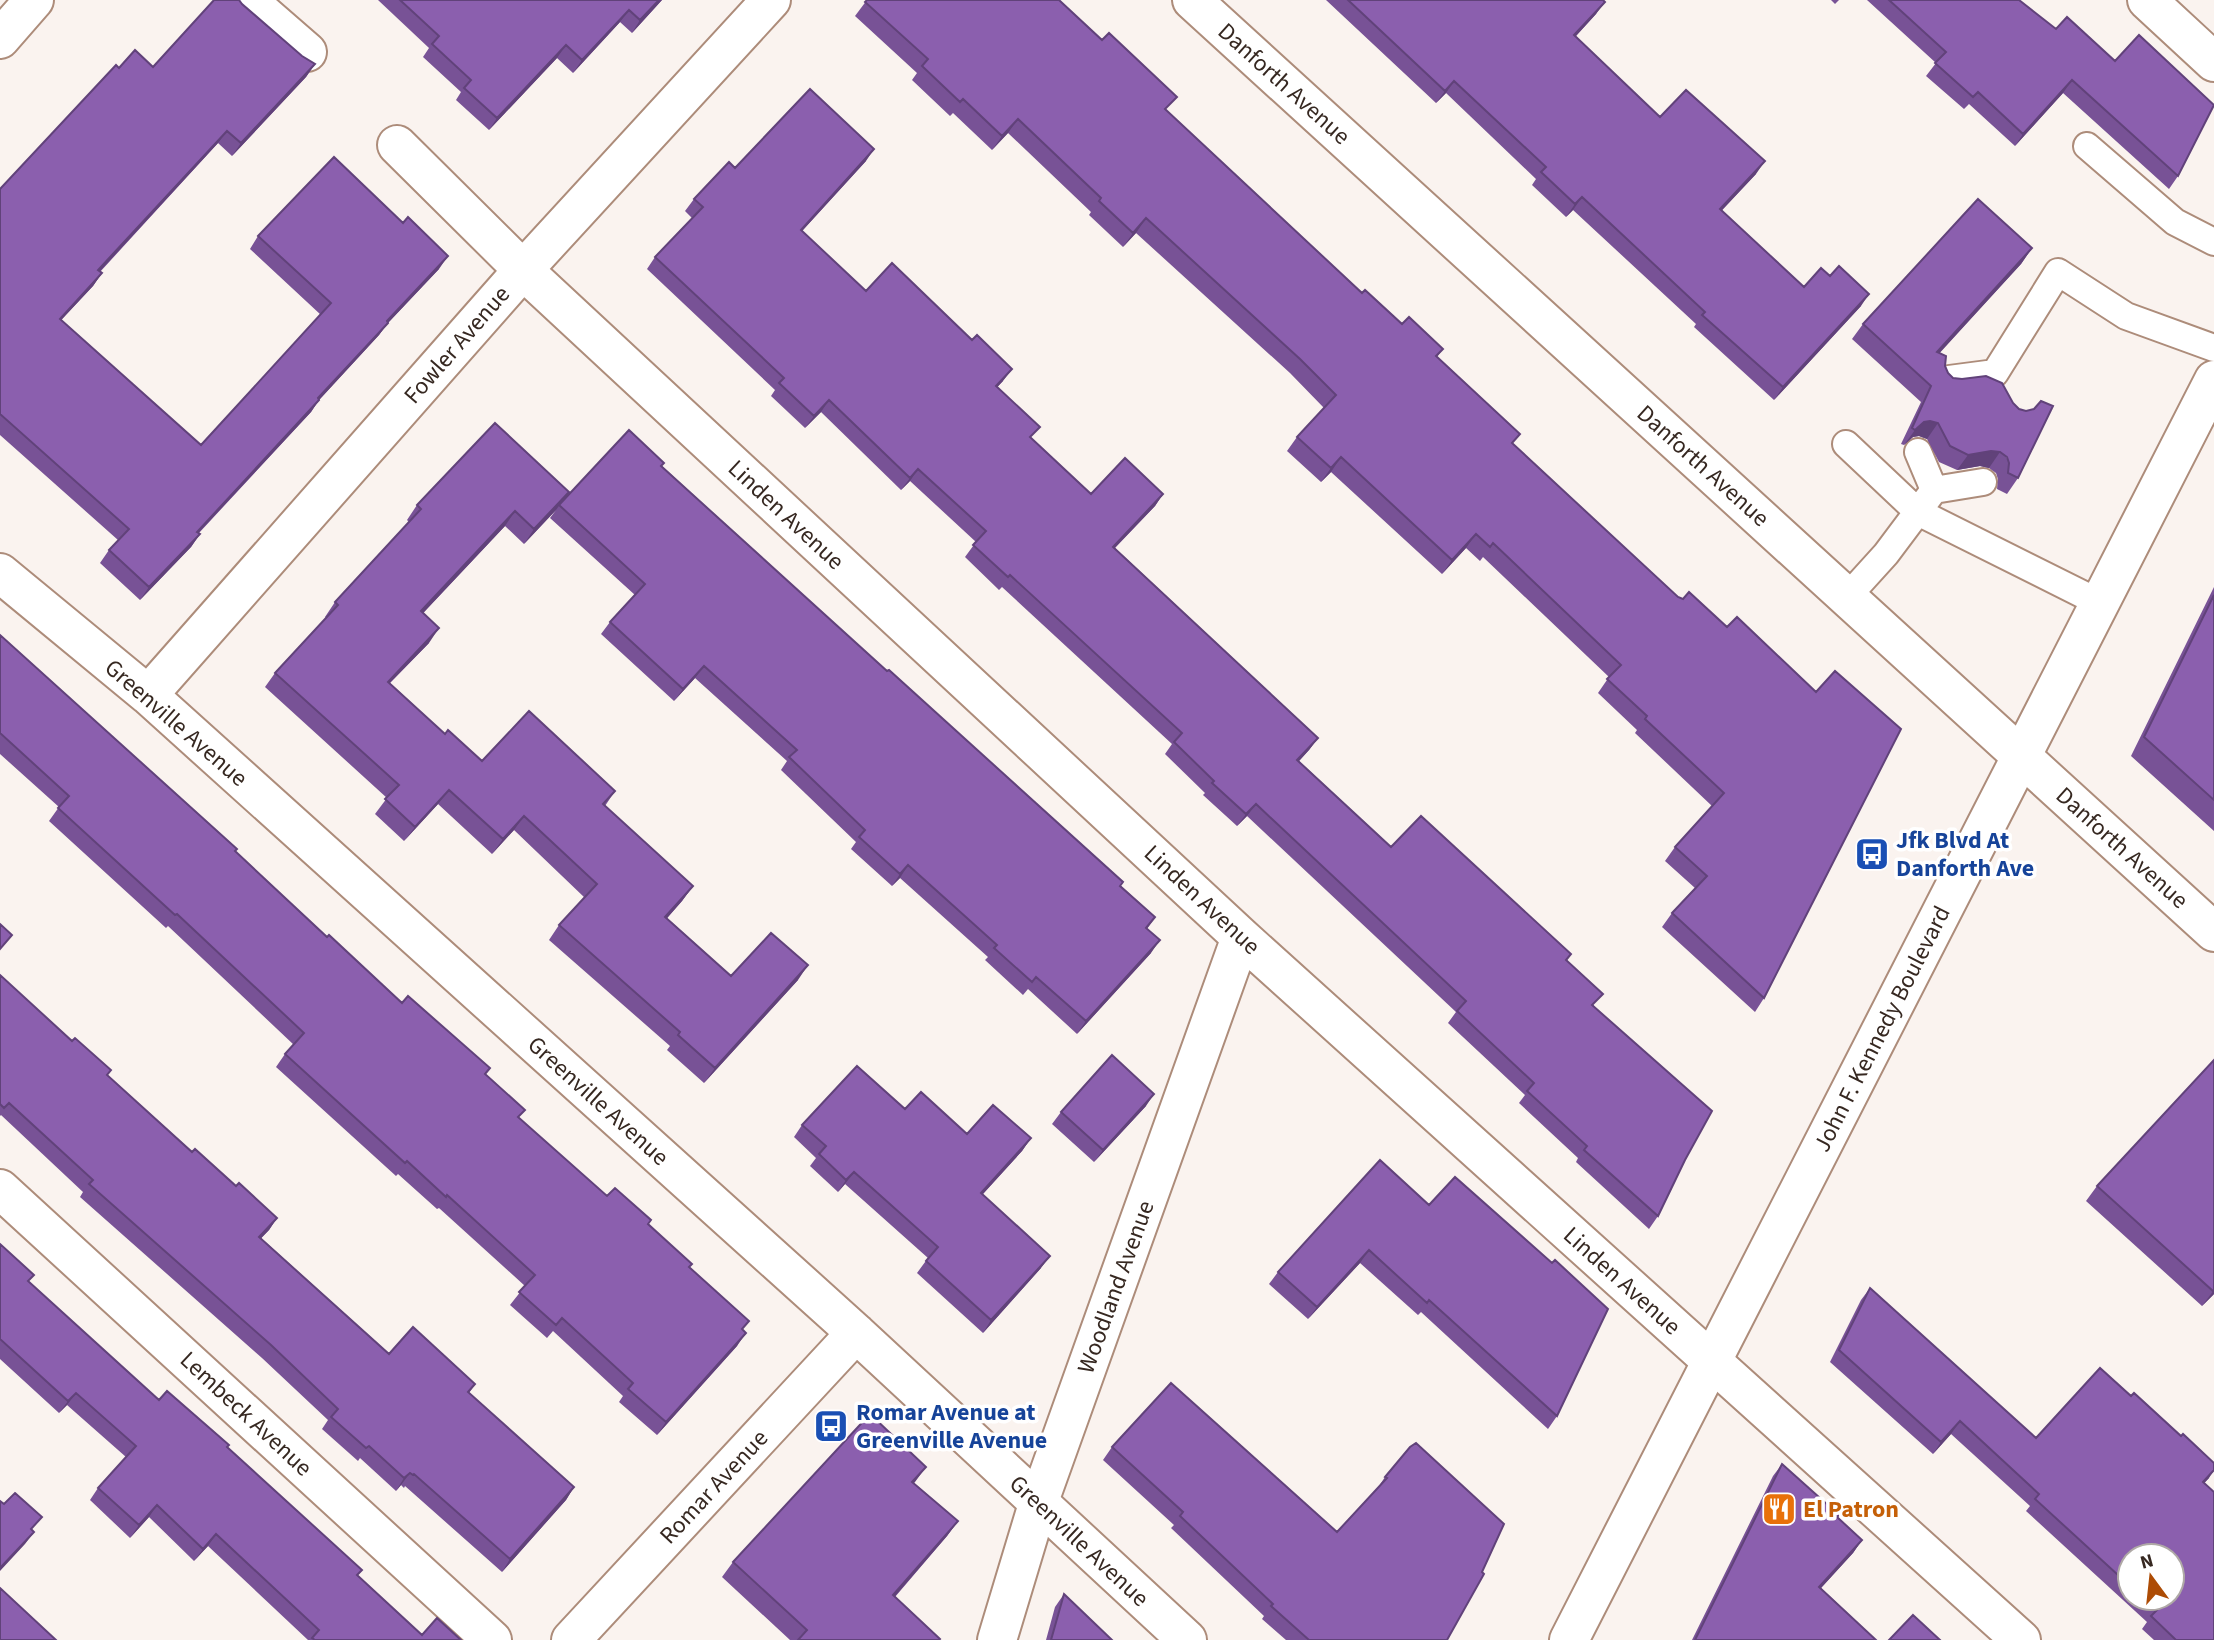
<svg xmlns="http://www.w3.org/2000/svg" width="2214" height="1640" font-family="'Source Sans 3',sans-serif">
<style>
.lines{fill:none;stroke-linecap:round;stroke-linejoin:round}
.service-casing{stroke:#ad8c7a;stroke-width:30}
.minor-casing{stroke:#ad8c7a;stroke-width:42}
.secondary-casing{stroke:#ad8c7a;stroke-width:42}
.primary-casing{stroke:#ad8c7a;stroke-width:42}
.service{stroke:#fff;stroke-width:26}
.minor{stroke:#fff;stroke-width:38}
.secondary{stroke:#fff;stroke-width:38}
.primary{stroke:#fff;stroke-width:38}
.wall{fill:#785296;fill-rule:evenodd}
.shaded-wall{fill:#61427a}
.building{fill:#8b5fae;stroke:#61427a;stroke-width:2}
.labels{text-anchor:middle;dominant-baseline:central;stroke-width:7;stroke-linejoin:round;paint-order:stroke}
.street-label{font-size:24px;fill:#362821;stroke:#fff}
.transit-label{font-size:24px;font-weight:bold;fill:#164399;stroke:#fff;text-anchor:start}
.food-label{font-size:24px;font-weight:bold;fill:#c56008;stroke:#fff;text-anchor:start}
</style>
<rect width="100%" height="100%" fill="#faf3ef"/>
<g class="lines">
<!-- service casing -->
<g class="service-casing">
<path id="service" d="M2087 146 2175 222 2214 242
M1949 379 1995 373 2058 272 2126 316 2214 348
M1846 444 1918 512 2100 603
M1918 452 1934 490 1983 482
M1847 597 1886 554 1934 490"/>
</g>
<!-- minor casing -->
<g class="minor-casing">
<path id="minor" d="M247 0 307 52
M2147 0 2214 62
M0 39 34 0
M397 145 523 270 1241 937 2021 1640
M0 573 148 695 856 1333 1187 1640
M148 695 523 270 771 0
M0 1189 492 1640
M571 1640 856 1333
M997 1640 1038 1504 1241 937"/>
</g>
<!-- secondary casing -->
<g class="secondary-casing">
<path id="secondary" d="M1192 0 2214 932"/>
</g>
<!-- primary casing -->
<g class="primary-casing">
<path id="primary" d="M1569 1640 2214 380"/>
</g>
<!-- service -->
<use href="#service" class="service"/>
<!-- minor -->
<use href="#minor" class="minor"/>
<!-- secondary -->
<use href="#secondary" class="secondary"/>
<!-- primary -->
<use href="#primary" class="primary"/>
</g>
<!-- wall -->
<path class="wall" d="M378 0H662L632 33 620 22 573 73 557 58 489 130 456 100 461 92 423 57 429 48Z
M867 0 1167 111 1362 293 1402 324 1443 349 1437 357 1513 444 1678 597 1683 599 1689 592 1764 998 1755 1012 1662 927 1672 913 1695 888 1665 861 1675 847 1712 806 1635 733 1637 730 1598 693 1609 677 1483 557 1480 561 1466 548 1442 574 1331 472 1321 482 1287 451 1297 437 1324 408 1290 373 1136 233 1123 247 1089 215 1091 212 1008 133 992 150 953 113 950 116 912 80 917 73 855 16Z
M1326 0H1603L1596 14 1575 37 1660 117 1756 174 1721 211 1804 287 1861 306 1774 400 1694 327 1696 324 1573 210 1566 217 1532 185 1536 179 1446 93 1436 103Z
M1831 0H1839L1835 4Z
M1867 0H2019L2178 176 2169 189 2063 93 2015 146 1969 104 1964 109 1926 76 1936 63Z
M242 4 302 56 315 64 306 77 232 156 218 143 100 272 102 273 93 286 61 320 201 445 321 315 250 249 258 236 439 269 387 324 379 335 319 400 311 412 199 533 200 534 191 547 140 600 100 563 109 550 118 540 0 435V189L119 68 153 67Z
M866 161 802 231 866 291 1003 381 997 387 1032 439 1091 494H1163L1155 506 1115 548 1318 738 1309 750 1299 761 1391 847 1571 954 1567 960 1685 1160 1658 1216 1649 1229 1576 1162 1578 1158 1519 1103 1525 1095 1448 1023 1456 1012 1247 816 1237 826 1203 795 1205 793 1165 754 1172 744 1002 587 999 590 965 557 976 542 910 481 901 490 821 412 805 428 771 396 775 390 647 269 655 257 692 218 685 211 694 199 735 168Z
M2032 248 2021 264 1939 353 1948 373 1953 378 1962 379 2018 478 2007 494 1997 489 1998 479 1996 473 1989 468 1980 466 1957 470 1939 462 1927 439 1919 436 1913 437 1904 445 1901 444 1921 402 1852 339 1863 324Z
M662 466 1155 917 1147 929 1151 953 1077 1034 1028 989 1023 995 985 960 988 957 900 878 892 886 851 849 856 842 781 770 787 761 695 678 674 701 601 634 610 622 635 595 550 518 556 510 524 544 505 526 423 613 429 643 390 683 445 734 482 761 615 791 605 806 693 886 682 901 667 918 731 976 798 980 704 1083 667 1050 670 1046 549 940 559 925 585 898 514 830 492 854 438 804 404 841 375 814 387 798 265 687 275 673 326 618 325 617 335 602 409 522 407 520 417 505 562 503Z
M2214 587V831L2131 756Z
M0 635 235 851 327 937 402 1003 485 1075 519 1118 607 1196 648 1224 690 1268 743 1330 737 1346 657 1435 619 1402 623 1396 553 1331 547 1338 510 1305 525 1286 439 1208 437 1209 398 1174 396 1176 276 1067 285 1054 294 1045 168 926 166 928 49 821 59 807 0 754Z
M0 975 72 1041 111 1070 107 1075 192 1152 277 1218 269 1230 261 1238 389 1354 475 1384 469 1393 574 1487 566 1500 502 1572 405 1486 404 1488 401 1485 396 1491 360 1458 358 1461 322 1429 328 1420 262 1358 80 1197 83 1192 1 1115 0 1116Z
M2214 1060V1294L2202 1306 2086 1201 2097 1186Z
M1146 1106 1094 1162 1052 1124 1061 1112Z
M905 1109 967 1134 1031 1138 1022 1151 982 1195 1041 1268 983 1333 917 1273 928 1258 845 1184 838 1192 810 1166 816 1158 794 1137 802 1125Z
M1429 1205 1557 1416 1548 1429 1421 1312 1418 1315 1360 1263 1308 1319 1269 1284 1278 1272Z
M0 1244 29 1282 159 1400 227 1447 362 1570 357 1576 422 1635 461 1640H308L208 1546 194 1561 149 1517 130 1538 90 1500 98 1488 126 1457 67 1405 59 1413 0 1359Z
M1870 1288 2036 1438 2209 1478 2204 1483 2214 1640H2154L2142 1629 2147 1622 2026 1511 2030 1506 1951 1434 1933 1454 1830 1362 1861 1300ZM2130 1556 2172 1598H2130Z
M1112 1447 1337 1532 1377 1489 1385 1477 1410 1447 1447 1640H1286L1262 1619 1264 1616 1171 1528 1174 1525 1103 1460Z
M1782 1464 1862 1540 1853 1553 1821 1588 1876 1640H1692L1773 1476Z
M914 1483 958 1521 947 1536 895 1597 939 1640H790L722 1577 733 1562Z
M1064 1594 1112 1640H1046L1055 1607Z"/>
<!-- shaded-wall -->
<path class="shaded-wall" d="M659 0H662L632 33 640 20Z
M1605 2 1596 14 1565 48 1574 35Z
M629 10 620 22 573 73 582 60Z
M566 45 557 58 489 130 497 118Z
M315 64 306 77 232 156 241 143Z
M2072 80 2063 93 2015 146 2023 134Z
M1454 81 1446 93 1436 103 1445 91Z
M1018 119 1008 133 992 150 1002 136Z
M227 131 218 143 89 283 98 270Z
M874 149 866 161 792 242 801 230Z
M1765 161 1756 174 1711 222 1720 209Z
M1582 197 1573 210 1566 217 1575 204Z
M1146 218 1136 233 1123 247 1133 233Z
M2032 248 2021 264 1926 368 1937 352Z
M448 256 439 269 387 324 379 335 309 411 318 398 387 321Z
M102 273 93 286 51 331 60 319Z
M1869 294 1861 306 1774 400 1783 387Z
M1012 369 1003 381 987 398 996 386Z
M319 400 311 412 188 544 197 532Z
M829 400 821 412 805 428 814 416Z
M1930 421 1938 423 1927 439 1919 436 1913 437 1904 445 1915 430 1924 422Z
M1991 451 2000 452 1989 468 1980 466 1957 470 1968 455Z
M1341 457 1331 472 1321 482 1331 468Z
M918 469 910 481 901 490 910 478Z
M569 492 556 510 524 544 534 529Z
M1163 494 1155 506 1104 559 1113 547Z
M515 511 505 526 411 626 421 611Z
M200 534 191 547 140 600 149 587Z
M1476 534 1466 548 1442 574 1452 560Z
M439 628 429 643 377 696 388 682Z
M704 666 695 678 674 701 683 689Z
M1318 738 1309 750 1289 772 1297 760Z
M449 790 438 804 404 841 415 827Z
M1256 804 1247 816 1237 826 1246 814Z
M524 816 514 830 492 854 503 839Z
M908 865 900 878 892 886 900 874Z
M693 886 682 901 655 932 665 917Z
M1160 940 1151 953 1077 1034 1086 1021Z
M808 965 798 980 704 1083 715 1068Z
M1154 1094 1146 1106 1094 1162 1103 1150Z
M1031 1138 1022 1151 972 1206 981 1193Z
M854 1172 845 1184 838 1192 846 1180Z
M277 1218 269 1230 251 1249 259 1237Z
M1369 1250 1360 1263 1308 1319 1317 1307Z
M1050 1256 1041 1268 983 1333 991 1320Z
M2214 1290V1294L2202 1306Z
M746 1333 737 1346 657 1435 666 1422Z
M76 1393 67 1405 59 1413 68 1401Z
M1960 1421 1951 1434 1933 1454 1941 1442Z
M926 1467 915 1482 901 1497 912 1482Z
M2214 1470 2209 1478 2194 1494 2203 1482Z
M410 1473 401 1485 396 1491 404 1478Z
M574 1487 566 1500 502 1572 510 1559Z
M157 1505 149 1517 130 1538 139 1525Z
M958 1521 947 1536 883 1610 893 1595Z
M34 1532 25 1544 0 1571V1568Z
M216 1534 208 1546 194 1561 203 1549Z
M1862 1540 1853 1553 1810 1600 1819 1587Z"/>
<!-- building -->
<path class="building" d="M214 0H239L242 4 302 56 315 64 241 143 227 131 98 270 102 273 60 319 201 445 331 303 258 236 334 157 403 223 408 217 448 256 387 321 388 323 318 398 319 400 197 532 200 534 149 587 109 550 129 529 0 414V189L116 65 119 68 135 50 153 67Z
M400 0H659L640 20 629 10 582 60 566 45 497 118 464 88 471 80 432 44 439 36Z
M867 0H1059L1102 40 1109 33 1177 97 1165 109 1362 293 1365 290 1402 324 1409 317 1443 349 1436 356 1520 434 1512 443 1678 597 1683 599 1689 592 1727 627 1737 617 1816 692 1835 671 1901 729 1764 998 1672 913 1707 876 1675 847 1724 793 1645 719 1647 716 1607 679 1621 665 1493 543 1490 547 1476 534 1452 560 1341 457 1331 468 1297 437 1336 395 1300 359 1146 218 1133 233 1099 201 1101 198 1018 119 1002 136 963 99 960 102 922 66 928 59 865 2Z
M1348 0H1603L1605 2 1574 35 1660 117 1686 90 1765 161 1720 209 1804 287 1821 268 1830 276 1839 266 1869 294 1783 387 1702 315 1705 312 1582 197 1575 204 1541 172 1546 167 1454 81 1445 91Z
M1889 0H2019L2056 29 2067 17 2115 61 2139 35 2214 105 2178 176 2072 80 2023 134 1978 92 1973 97 1935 63 1946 52Z
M810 89 874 149 801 230 866 291 892 263 972 340 977 335 1012 369 996 386 1040 427 1030 437 1091 494 1125 458 1163 494 1113 547 1318 738 1297 760 1391 847 1421 816 1571 954 1566 960 1603 994 1592 1005 1712 1111 1685 1160 1658 1216 1584 1150 1587 1146 1527 1091 1534 1083 1457 1011 1466 1001 1256 804 1246 814 1212 783 1214 781 1174 742 1182 733 1010 575 1008 577 973 545 986 531 918 469 910 478 829 400 814 416 779 383 784 378 655 257 703 207 694 199 729 162 735 168Z
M1978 199 2032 248 1937 352 1946 356 1945 366 1948 373 1953 378 1962 379 1986 376 2002 383 2013 403 2019 409 2026 411 2034 409 2041 401 2053 406 2018 478 2008 473 2009 463 2007 457 2000 452 1991 451 1968 455 1950 446 1938 423 1930 421 1924 422 1915 430 1912 428 1931 386 1863 324Z
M495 423 569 492 534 529 515 511 421 611 439 628 388 682 445 734 448 730 482 761 529 711 615 791 603 804 693 886 665 917 731 976 771 933 808 965 715 1068 678 1035 680 1032 559 925 597 884 524 816 503 839 449 790 415 827 385 799 399 785 275 673 338 605 335 602 421 509 417 505Z
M629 430 664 463 661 466 887 671 889 670 1123 882 1120 886 1155 917 1146 928 1160 940 1086 1021 1036 977 1032 982 994 948 997 945 908 865 900 874 859 837 865 830 789 757 797 750 704 666 683 689 610 622 645 584 559 505Z
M2214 595V800L2144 737Z
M0 635 237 849 235 851 327 937 329 935 402 1003 408 996 490 1068 485 1074 525 1110 518 1117 607 1196 615 1188 651 1220 648 1224 692 1264 689 1267 749 1321 742 1329 746 1333 666 1422 628 1389 633 1383 562 1318 556 1325 519 1292 535 1275 447 1195 446 1197 407 1161 405 1163 285 1054 304 1033 177 914 175 915 58 808 69 796 0 733Z
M0 924 12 935 0 949Z
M0 975 72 1041 75 1038 111 1070 107 1075 192 1152 195 1149 236 1186 239 1183 277 1218 259 1237 389 1354 413 1327 475 1384 468 1392 574 1487 510 1559 414 1474 413 1475 410 1473 404 1478 369 1446 366 1448 331 1417 338 1409 271 1345 89 1184 93 1180 9 1103 4 1108 0 1104Z
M1112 1055 1154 1094 1103 1150 1061 1112Z
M2214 1060V1290L2213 1291 2097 1186Z
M857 1066 905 1109 921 1092 967 1134 993 1105 1031 1138 981 1193 1050 1256 991 1320 926 1261 938 1247 854 1172 846 1180 819 1154 826 1146 802 1125Z
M1380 1160 1429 1205 1455 1177 1552 1263 1555 1260 1608 1309 1557 1416 1429 1300 1427 1303 1369 1250 1317 1307 1278 1272Z
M0 1244 34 1275 28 1281 159 1400 167 1391 229 1445 227 1447 362 1570 357 1575 422 1635 437 1618 461 1640H315L312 1638 319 1630 216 1534 203 1549 157 1505 139 1525 98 1488 136 1446 76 1393 68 1401 0 1339Z
M1870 1288 2036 1438 2100 1368 2131 1396 2134 1393 2181 1436 2183 1434 2214 1463V1470L2203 1482 2214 1492V1640H2176L2151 1616 2157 1610 2143 1598H2172V1556H2130V1586L2035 1499 2039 1494 1960 1421 1941 1442 1839 1350Z
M1171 1383 1337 1532 1387 1478 1385 1477 1410 1447 1416 1443 1504 1524 1482 1572 1484 1574 1447 1640H1309L1271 1606 1273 1604 1180 1516 1183 1512 1112 1447Z
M870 1414 926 1467 912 1482 958 1521 893 1595 940 1639 939 1640H798L807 1630 733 1562Z
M1782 1464 1839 1515 1837 1517 1862 1540 1819 1587 1876 1640H1695Z
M15 1493 42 1517 31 1529 34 1532 0 1568V1501L4 1504Z
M0 1588 56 1640H0Z
M1064 1594 1112 1640H1051Z
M1913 1615 1940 1640H1889Z"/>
<!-- icons -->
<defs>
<g id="bus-square" transform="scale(1.75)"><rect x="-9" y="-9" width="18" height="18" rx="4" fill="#1a4fb4" stroke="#fff"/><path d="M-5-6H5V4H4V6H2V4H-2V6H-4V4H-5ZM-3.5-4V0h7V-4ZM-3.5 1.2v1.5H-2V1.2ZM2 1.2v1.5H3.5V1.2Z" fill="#fff"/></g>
<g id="restaurant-square" transform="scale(1.75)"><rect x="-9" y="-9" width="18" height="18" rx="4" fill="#e8710a" stroke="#fff"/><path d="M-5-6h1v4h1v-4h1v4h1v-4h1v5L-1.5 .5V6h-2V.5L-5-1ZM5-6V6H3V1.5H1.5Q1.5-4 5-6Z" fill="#fff"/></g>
</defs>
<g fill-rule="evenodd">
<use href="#bus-square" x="1872" y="854"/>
<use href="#bus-square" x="831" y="1426"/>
<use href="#restaurant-square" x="1779" y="1509"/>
</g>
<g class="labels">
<!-- street labels -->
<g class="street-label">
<text transform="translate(1284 84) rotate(42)">Danforth Avenue</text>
<text transform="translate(457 345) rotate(-49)">Fowler Avenue</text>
<text transform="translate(1703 466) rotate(42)">Danforth Avenue</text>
<text transform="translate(786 515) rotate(43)">Linden Avenue</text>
<text transform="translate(176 723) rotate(41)">Greenville Avenue</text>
<text transform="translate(2122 848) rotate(42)">Danforth Avenue</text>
<text transform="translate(1202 900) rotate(43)">Linden Avenue</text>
<text transform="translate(1882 1029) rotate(-63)">John F. Kennedy Boulevard</text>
<text transform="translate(598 1101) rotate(42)">Greenville Avenue</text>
<text transform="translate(1622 1281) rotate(42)">Linden Avenue</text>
<text transform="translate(1116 1287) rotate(-70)">Woodland Avenue</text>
<text transform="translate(246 1414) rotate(43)">Lembeck Avenue</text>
<text transform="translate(714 1487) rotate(-47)">Romar Avenue</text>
<text transform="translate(1079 1541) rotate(43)">Greenville Avenue</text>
</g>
<!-- transit labels -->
<g class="transit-label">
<text x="1896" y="840">Jfk Blvd At<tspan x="1896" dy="28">Danforth Ave</tspan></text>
<text x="856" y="1412">Romar Avenue at<tspan x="856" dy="28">Greenville Avenue</tspan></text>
</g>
<!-- food labels -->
<g class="food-label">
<text x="1803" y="1509">El Patron</text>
</g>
</g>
<!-- north arrow -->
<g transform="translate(2151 1577) rotate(345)"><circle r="33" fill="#ffffff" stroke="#afa9a6" stroke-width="2"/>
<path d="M0-5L12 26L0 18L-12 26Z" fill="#ad4c05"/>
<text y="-10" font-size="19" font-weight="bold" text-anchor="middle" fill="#362821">N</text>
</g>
</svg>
